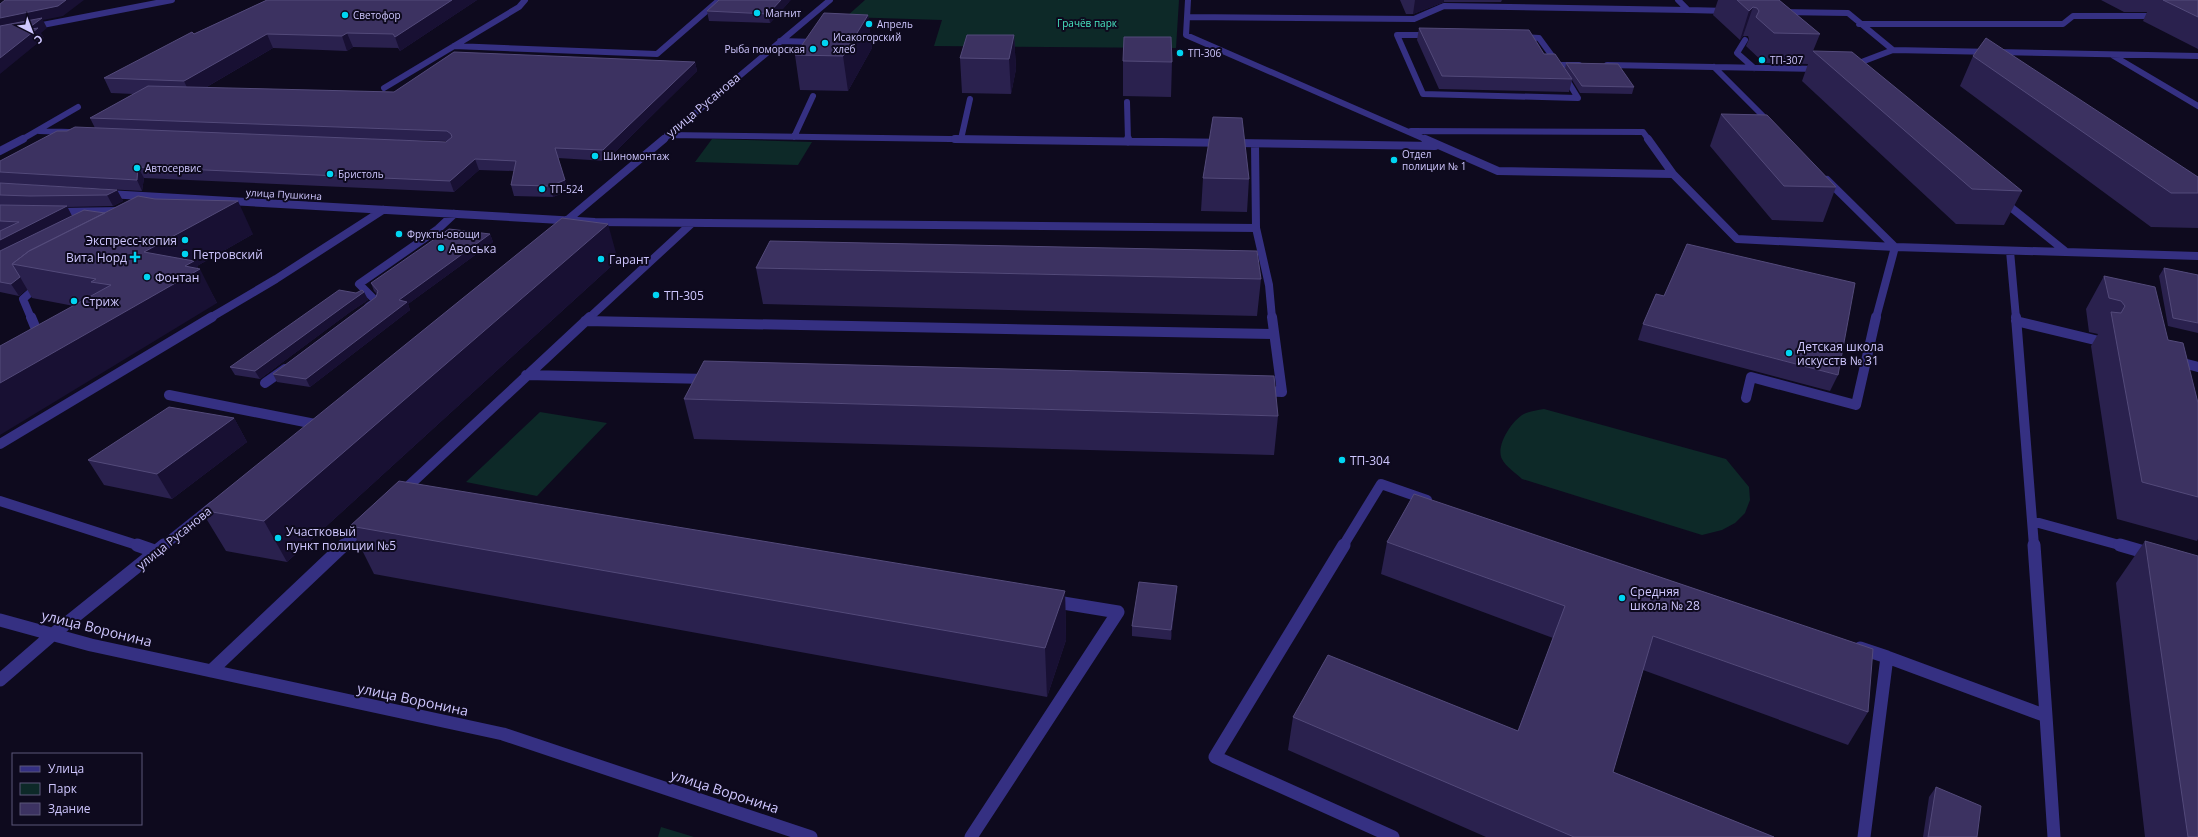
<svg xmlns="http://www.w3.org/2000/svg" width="2198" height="837" font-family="'Open Sans',sans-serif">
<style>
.green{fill:#0d2928}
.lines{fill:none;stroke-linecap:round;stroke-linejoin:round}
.minor-far3{stroke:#353082;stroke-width:6}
.minor-far2{stroke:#353082;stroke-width:8}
.minor-far1{stroke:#353082;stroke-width:10}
.minor{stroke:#353082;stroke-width:13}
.wall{fill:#2a214e;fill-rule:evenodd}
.shaded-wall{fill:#181033}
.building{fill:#3c3261;stroke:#534a7a}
.poi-dot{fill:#00d5f2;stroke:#0e0a1e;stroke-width:1.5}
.labels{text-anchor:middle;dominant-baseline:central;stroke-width:4;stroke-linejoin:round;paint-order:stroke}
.far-poi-label{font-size:10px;fill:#cfc7ff;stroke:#0e0a1e;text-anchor:start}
.far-park-label{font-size:10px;fill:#49e9c4;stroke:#0e0a1e}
.far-street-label{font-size:10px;fill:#cfc7ff;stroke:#0e0a1e}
.street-label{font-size:12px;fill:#cfc7ff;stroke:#0e0a1e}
.poi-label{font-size:12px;fill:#cfc7ff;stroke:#0e0a1e;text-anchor:start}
.near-street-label{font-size:14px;fill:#cfc7ff;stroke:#0e0a1e}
</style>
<rect width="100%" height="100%" fill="#0e0a1e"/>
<!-- green -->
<path class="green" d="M865 0H1179L1176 48 934 46 942 20 846 17Z
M712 139 812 142 798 165 695 162Z
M1544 409 1726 459 1749 487 1750 500 1745 513 1735 523 1722 530 1702 535 1522 479C1516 473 1506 467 1502 459 1495 446 1513 418 1526 413 1531 411 1538 410 1544 409Z
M540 412 607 423 537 496 466 482Z
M661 827 694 837H658Z"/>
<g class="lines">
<!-- minor-far3 -->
<path class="minor-far3" d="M1188 0 1186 35 1427 140
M1678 0 1688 10 1728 11
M1780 12 1848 13 1893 50 1851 66
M1187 17 1414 19 1444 6 1688 10
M1859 24H2063L2073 16H2158
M32 27 172 0
M1430 35H1397L1423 94 1578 98 1558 65H1579
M1522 37 1539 38 1558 64
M1745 40 1737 53 1754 68
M780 41 817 42
M454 46 657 54 718 1
M1893 50 2198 56
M2112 55 2198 106
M1607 65 1819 69
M1714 67 1771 124
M384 88 519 7 525 0
M1127 102 1128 140
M39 131 69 132
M1411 131 1643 132 1649 140
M667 135 1024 140
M794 137 813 96
M961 139 970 99
M21 140 78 107
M663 140 830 0"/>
<!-- minor-far2 -->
<path class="minor-far2" d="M955 139 1435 146
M1128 139V142
M1425 139 1498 171 1673 174 1737 239 1895 247 2198 256
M1648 139 1673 174
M1255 144 1256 228 1269 285 1272 318
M0 151 23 139
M1827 180 1895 247 1876 318
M108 194 595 222 1256 228
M2003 201 2065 251
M58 212 120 211
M565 222 664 139
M2010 251 2016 318
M368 307 376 301 359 284 438 229 454 214
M31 318 23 299 39 285
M210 318 276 279 383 210
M589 318 691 224"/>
<!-- minor-far1 -->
<path class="minor-far1" d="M31 317 36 329V340
M2016 317 2034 546
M585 321 1273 334
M2016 321 2099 341
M2175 361 2198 367
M526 375 708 379
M265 383 285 369
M1262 391 1282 392 1272 317
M169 395 315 424
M1746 398 1751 377 1856 405 1876 317
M0 444 212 317
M402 492 590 317
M0 501 140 546
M2032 521 2123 546
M163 546 213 506
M343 546 364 527
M1343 546 1381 484 1427 500"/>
<!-- minor -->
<path class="minor" d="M137 545 157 552
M1344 545 1215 757 1393 837
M2120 545 2151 554
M0 620 91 645 503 734 811 837
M1860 648 1887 657
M211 671 344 545
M0 680 52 635 164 545
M2046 716 2054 837
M971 837 1118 612 1051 601
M1864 837 1887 657 2046 716 2034 545"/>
</g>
<!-- wall -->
<path class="wall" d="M267 0H477L400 51 398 48 353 47 347 51 273 48 205 88 394 92 695 62 697 71 606 161 558 158 568 191 553 197 514 196 511 185 514 171 479 170 454 192 144 178 142 191 0 183V161L67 131 95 128 90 118 134 94 111 93 104 78 194 34ZM324 137 399 140 447 141 446 142Z
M1400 0H1502L1501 2H1444L1413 14H1406Z
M1718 0H1779L1820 34 1813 51 2022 191 2004 225 1956 224 1802 81 1808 64 1764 63 1746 46 1749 39 1748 36H1743L1740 40 1713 15Z
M2101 0H2198V49L2143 21 2147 12H2124Z
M789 2 770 23 709 21 707 11Z
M868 15 872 48 848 91 800 90 795 55Z
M1419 28 1544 54 1565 69 1566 63 1634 87 1632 94 1580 93 1572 80 1569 92 1439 89 1417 40Z
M1014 35 1016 69 1011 94 962 93 960 58Z
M1973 56 2198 177V228L2151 227 1960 86Z
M1123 61 1172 62 1171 97 1123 96Z
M1721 114 1836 187 1823 222 1772 220 1710 146Z
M1203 178 1249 179 1247 212 1201 211Z
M0 183 117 190 123 201 113 206 67 207 72 216 253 234 197 266 217 303 74 306 32 298 27 289 19 296 0 292Z
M490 234 493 242 408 304 410 310 310 387 277 382 273 374 376 297 377 294 374 291 371 283Z
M618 260 287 562 226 551 201 510Z
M756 268 1261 279 1257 316 763 304Z
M2164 268 2198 275V333L2168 326 2159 276Z
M2104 276 2168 340 2198 403V539L2197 541 2117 519 2091 346 2098 334 2089 332 2086 309Z
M364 292 368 300 350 312 260 379 235 375 230 367 356 293Z
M1643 324 1838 375 1830 391 1638 340Z
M684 399 1278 416 1274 455 694 439Z
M234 418 247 442 172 499 104 485 88 460Z
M350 526 1065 591 1066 640 1047 697 374 574Z
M2145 541 2198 837H2145L2116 583Z
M1387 542 1868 712 1848 745 1643 670 1613 772 1774 837H1486L1288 750 1293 717 1518 731 1553 638 1381 574Z
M1177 586 1171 640 1132 636V626Z
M1936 787 1977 837H1923L1929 797Z"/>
<!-- shaded-wall -->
<path class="shaded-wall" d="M66 0H84L63 16 43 20 47 28 41 33 44 38 0 74V58L26 30 0 29V18Z
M452 0H477L400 51 395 37Z
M781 0H791L770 23 768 14Z
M1415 0H1444V2L1413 14Z
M1753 7 1743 36 1740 40 1749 11Z
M868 15 872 48 848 91 843 56Z
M347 33 353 47 347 51 342 36Z
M267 34 273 48 191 96 184 81Z
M1014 35 1016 69 1011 94 1009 59Z
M695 62 697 71 606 161 603 150Z
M475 159 479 170 454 192 450 181Z
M138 167 144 178 142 191 137 180Z
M565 180 568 191 553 197 550 186Z
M117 190 123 201 113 206 107 195Z
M238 201 253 234 197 266 198 270 200 269 217 303 0 435V383L189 275 144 252Z
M67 206 73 218 0 255V240Z
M608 224 618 260 287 562 264 521Z
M490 234 493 242 408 304 410 310 310 387 306 379 399 300Z
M20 277 27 289 19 296 11 284Z
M364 292 368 300 350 312 260 379 255 371 347 304Z
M234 418 247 442 172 499 157 474Z
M1177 586 1171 640V630Z
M1065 591 1066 640 1047 697 1045 648Z"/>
<!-- building -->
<path class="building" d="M5 0H66L58 6 0 18V4Z
M267 0H452L395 37 393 34 347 33 342 36 267 34 184 81 104 78 192 32 194 34Z
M719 0H781L768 14 707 11Z
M1737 0H1779L1820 34 1774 33 1756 17 1759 11 1757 8 1753 7 1749 11Z
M2163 0H2198V17Z
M824 13 868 15 843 56 795 55Z
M42 18 26 30 38 28 0 58V26Z
M1419 28 1529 30 1544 54H1555L1572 79 1442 76Z
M967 35H1014L1009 59 960 58Z
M1124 37H1171L1172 62 1123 61Z
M1986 38 2198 177V193H2171L1973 56Z
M1813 51 1852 52 2022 191 1972 189Z
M454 52 695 62 603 150 555 148 565 180 550 186 511 185 516 161 475 159 450 181 138 167 137 180 0 172V161L57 131H67L75 127 446 142 452 137 451 134 447 131 90 118 148 86 394 92Z
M1566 63 1618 64 1634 87 1582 86Z
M1721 114 1767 115 1836 187 1784 186Z
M1213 117 1242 118 1249 179 1203 178Z
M0 183 117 190 107 195 30 196 0 195Z
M138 196 155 199 238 201 144 252 194 261 185 266 200 269 0 383V346L111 285 91 282 96 279 12 264 29 251Z
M0 205 67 206 0 240V231L19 222 0 221Z
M84 210 105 213 29 251 12 264 20 277 11 284 0 282V251Z
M562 218 608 224 264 521 201 510Z
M449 229 490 234 399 300 407 302 306 379 273 374 376 297 378 291 371 283Z
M770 241 1257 251 1261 279 756 268Z
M1687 244 1855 283 1838 375 1643 324 1656 294 1664 296Z
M2164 268 2198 275V323L2173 318Z
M2104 276 2155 287 2168 340 2183 343 2198 403V497L2142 482 2111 312 2121 313 2125 306 2121 301 2109 298Z
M339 290 356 293 362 290 364 292 347 304 255 371 230 367Z
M704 361 1274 376 1278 416 684 399Z
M169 407 234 418 157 474 88 460Z
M399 481 1065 591 1045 648 350 526Z
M1414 494 1873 649 1868 712 1653 636 1613 772 1774 837H1574L1293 717 1328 655 1518 731 1565 606 1387 542Z
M2145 541 2198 556V837H2188Z
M1139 582 1177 586 1171 630 1132 626Z
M1936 787 1981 806 1977 837H1928Z"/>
<!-- markers -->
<g class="poi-dot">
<circle cx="757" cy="13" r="4"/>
<circle cx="345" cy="15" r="4"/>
<circle cx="869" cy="24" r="4"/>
<circle cx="825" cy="43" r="4"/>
<circle cx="813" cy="49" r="4"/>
<circle cx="1180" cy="53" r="4"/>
<circle cx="1762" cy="60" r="4"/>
<circle cx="595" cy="156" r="4"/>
<circle cx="1394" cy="160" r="4"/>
<circle cx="137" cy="168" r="4"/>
<circle cx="330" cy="174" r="4"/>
<circle cx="542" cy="189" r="4"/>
<circle cx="399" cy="234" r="4"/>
<circle cx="185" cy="240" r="4"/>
<circle cx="441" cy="248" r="4"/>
<circle cx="185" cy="254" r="4"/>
<path d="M133 251h4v4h4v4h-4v4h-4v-4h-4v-4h4z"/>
<circle cx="601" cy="259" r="4"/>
<circle cx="147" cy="277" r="4"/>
<circle cx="656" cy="295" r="4"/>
<circle cx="74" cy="301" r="4"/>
<circle cx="1789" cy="353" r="4"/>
<circle cx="1342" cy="460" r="4"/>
<circle cx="278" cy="538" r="4"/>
<circle cx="1622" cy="598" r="4"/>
</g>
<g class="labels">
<!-- far-poi labels -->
<g class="far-poi-label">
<text x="765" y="13">Магнит</text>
<text x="353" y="15">Светофор</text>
<text x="877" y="24">Апрель</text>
<text x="833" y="37">Исакогорский<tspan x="833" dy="12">хлеб</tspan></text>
<text x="805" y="49" text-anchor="end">Рыба поморская</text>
<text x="1188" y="53">ТП-306</text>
<text x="1770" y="60">ТП-307</text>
<text x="1402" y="154">Отдел<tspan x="1402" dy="12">полиции № 1</tspan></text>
<text x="603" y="156">Шиномонтаж</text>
<text x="145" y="168">Автосервис</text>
<text x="338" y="174">Бристоль</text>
<text x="550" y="189">ТП-524</text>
<text x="407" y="234">Фрукты-овощи</text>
</g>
<!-- far-park labels -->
<g class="far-park-label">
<text x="1087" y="23">Грачёв парк</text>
</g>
<!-- far-street labels -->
<g class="far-street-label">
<text transform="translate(284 194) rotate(3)">улица Пушкина</text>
</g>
<!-- street labels -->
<g class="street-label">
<text transform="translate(703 105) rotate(-40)">улица Русанова</text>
<text transform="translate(174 538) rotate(-39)">улица Русанова</text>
</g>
<!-- poi labels -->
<g class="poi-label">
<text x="177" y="240" text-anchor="end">Экспресс-копия</text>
<text x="449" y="248">Авоська</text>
<text x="193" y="254">Петровский</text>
<text x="127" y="257" text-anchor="end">Вита Норд</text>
<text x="609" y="259">Гарант</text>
<text x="155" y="277">Фонтан</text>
<text x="664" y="295">ТП-305</text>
<text x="82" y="301">Стриж</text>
<text x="1797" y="346">Детская школа<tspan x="1797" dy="14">искусств № 31</tspan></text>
<text x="1350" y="460">ТП-304</text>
<text x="286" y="531">Участковый<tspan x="286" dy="14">пункт полиции №5</tspan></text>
<text x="1630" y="591">Средняя<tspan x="1630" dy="14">школа № 28</tspan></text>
</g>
<!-- near-street labels -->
<g class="near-street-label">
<text transform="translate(97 628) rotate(14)">улица Воронина</text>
<text transform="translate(413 699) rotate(12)">улица Воронина</text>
<text transform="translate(725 791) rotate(18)">улица Воронина</text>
</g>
</g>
<!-- legend -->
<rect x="12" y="753" width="130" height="72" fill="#0e0a1e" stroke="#5b5678"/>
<rect x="20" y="766" width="20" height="6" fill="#353082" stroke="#5b5678"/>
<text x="48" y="773" font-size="12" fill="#cfc7ff">Улица</text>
<rect x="20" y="783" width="20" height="12" fill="#0d2928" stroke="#5b5678"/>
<text x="48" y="793" font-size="12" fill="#cfc7ff">Парк</text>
<rect x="20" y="803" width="20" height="12" fill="#3c3261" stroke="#5b5678"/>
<text x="48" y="813" font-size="12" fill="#cfc7ff">Здание</text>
<!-- north arrow -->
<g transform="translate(32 32) rotate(138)" stroke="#0e0a1e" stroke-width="3" paint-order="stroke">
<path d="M0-3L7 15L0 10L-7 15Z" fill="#cfc7ff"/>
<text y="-6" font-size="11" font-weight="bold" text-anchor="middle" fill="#cfc7ff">С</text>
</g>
</svg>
